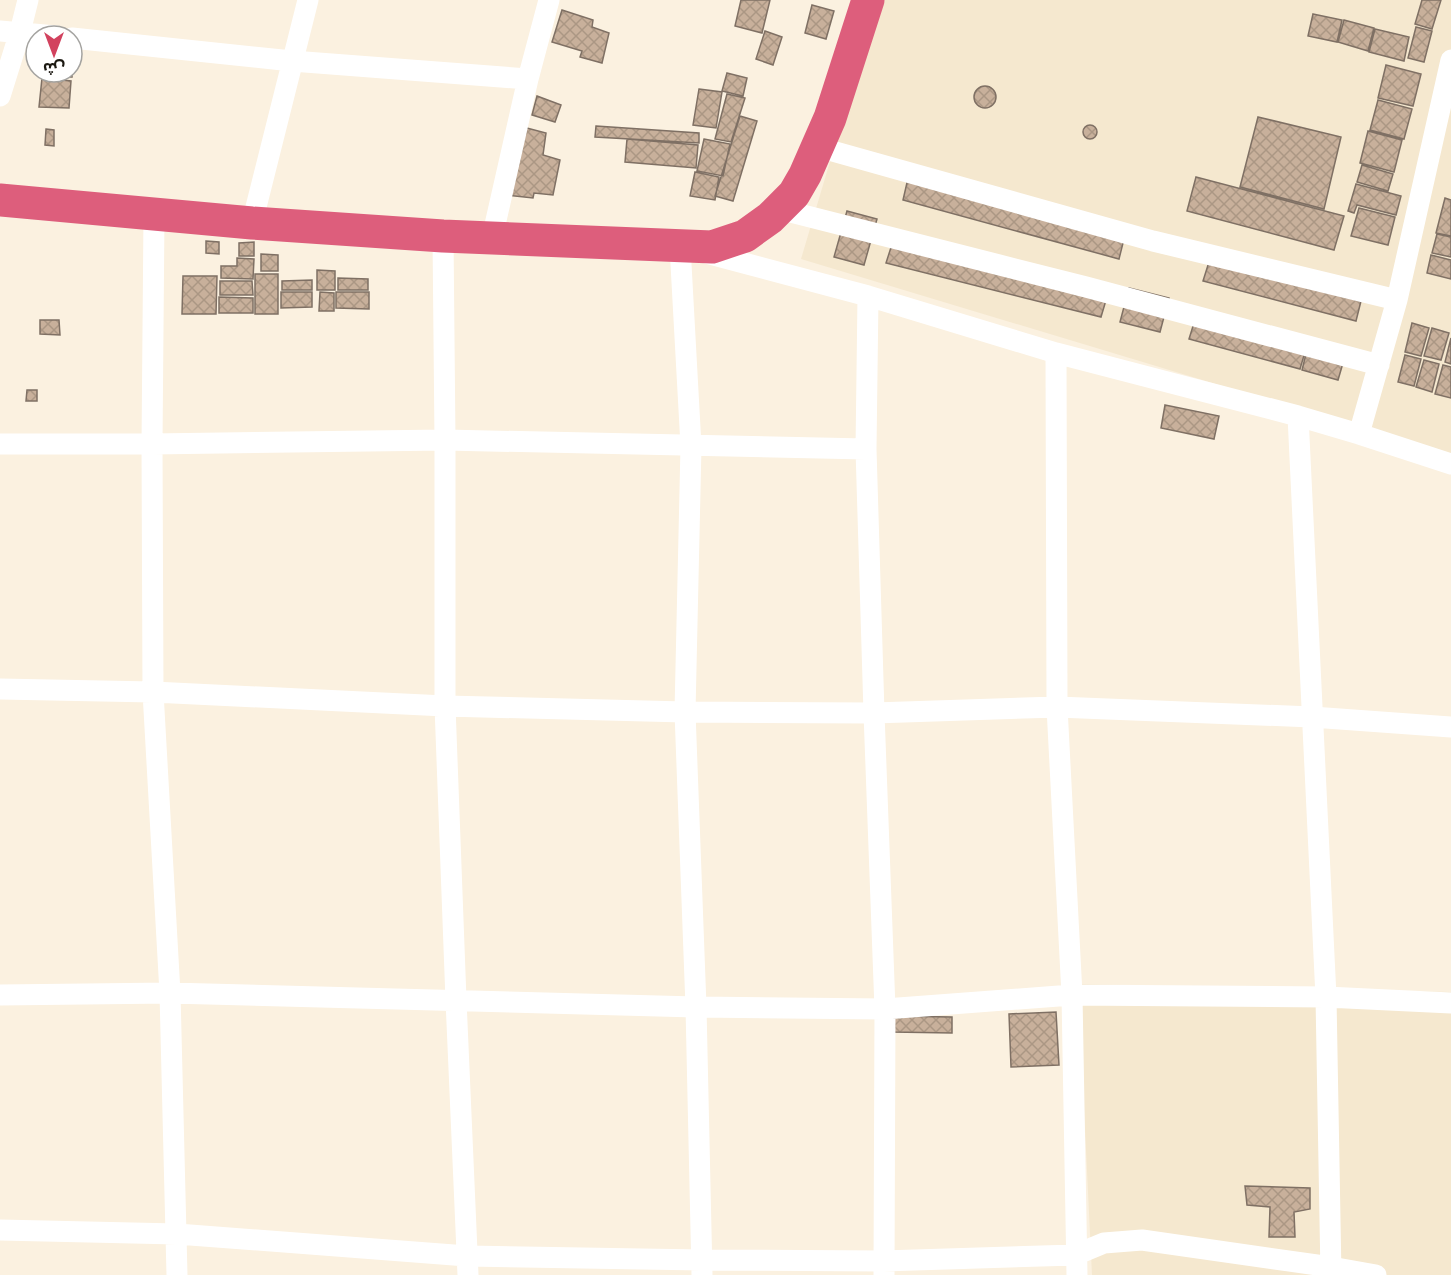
<svg xmlns="http://www.w3.org/2000/svg" width="1451" height="1275" font-family="'Fira Sans','Noto Sans Arabic',sans-serif">
<style>
.built{fill:#f5e8cf}
.building{fill:url(#building-cross-hatch);stroke:#7f7064;stroke-width:1.5}
.lines{fill:none;stroke-linecap:round;stroke-linejoin:round}
.street{stroke:#fff;stroke-width:21}
.highway{stroke:#dd5e7c;stroke-width:33}
</style>
<defs>
<pattern id="building-cross-hatch" width="8" height="8" patternUnits="userSpaceOnUse" patternTransform="scale(1.5)"><rect width="8" height="8" fill="#c8b09b"/><path d="M0 0l8 8M0 8l8-8" fill="none" stroke="#ab9784"/></pattern>
</defs>
<rect width="100%" height="100%" fill="#fbf1e0"/>
<!-- built -->
<path class="built" d="M878 0H1451V455L801 259Z
M1078 984 1451 992V1275H1092Z"/>
<!-- building -->
<path class="building" d="M741 0H770L762 33 735 26Z
M1422 0H1441L1432 29 1415 24Z
M812 5 834 11 826 39 805 33Z
M562 10 593 20 592 27 609 33 602 63 580 57 582 51 552 42Z
M1313 14 1342 20 1337 42 1308 36Z
M1344 20 1374 28 1368 51 1338 42Z
M1416 27 1432 31 1424 62 1408 58Z
M1375 29 1409 37 1404 61 1369 52Z
M765 31 782 37 773 65 756 59Z
M1386 65 1421 74 1413 106 1378 98Z
M57 72H72V77H57Z
M727 73 747 78 743 96 722 91Z
M42 78 71 81 69 108 39 107Z
M974 97a11 11 0 1 1 22 0a11 11 0 1 1-22 0Z
M699 89 722 92 716 128 693 125Z
M727 94 745 98 731 142 715 139Z
M537 96 561 105 555 122 532 115Z
M1378 100 1412 109 1404 139 1370 130Z
M740 116 757 121 733 201 715 196Z
M1258 117 1341 137 1324 209 1240 187Z
M1083 132a7 7 0 1 1 14 0a7 7 0 1 1-14 0Z
M596 126 699 133V143L595 137Z
M523 127 546 133 543 155 560 160 553 195 534 193 533 198 506 195Z
M46 129 54 130V146L45 145Z
M1368 131 1402 140 1394 172 1360 163Z
M627 139 698 145 696 168 625 162Z
M704 139 730 144 723 176 697 171Z
M1362 165 1393 174 1388 191 1357 182Z
M695 172 719 177 715 200 690 196Z
M909 174 1125 235 1119 259 903 200Z
M1196 177 1344 216 1334 250 1187 211Z
M1356 184 1401 196 1396 215 1357 205 1354 213 1348 211Z
M1445 198 1451 200V236L1436 233Z
M1359 208 1395 217 1388 245 1351 236Z
M847 211 877 219 864 265 834 257Z
M1437 234 1451 237V257L1432 253Z
M895 235 1109 290 1101 317 886 263Z
M206 241 219 242V254L206 253Z
M254 242V256H239V243Z
M261 254 278 255V271H261Z
M1431 255 1451 260V279L1427 273Z
M237 258 254 259 253 279 221 278V266H237Z
M1209 262 1361 301 1356 321 1203 281Z
M317 270 335 271V290H317Z
M255 274H278V314H255Z
M183 276H217L216 314H182Z
M338 278 368 279V290H338Z
M312 280V290H282V281Z
M220 281H252L253 295H220Z
M1129 288 1169 298 1160 332 1120 322Z
M281 292H312V307L281 308Z
M320 292 334 293V311H319Z
M336 292H369V309L336 308Z
M219 297 253 298V313H219Z
M40 320H59L60 335 40 334Z
M1194 323 1305 352 1300 369 1189 339Z
M1412 323 1429 328 1421 356 1405 352Z
M1432 328 1449 333 1441 360 1424 356Z
M1451 338V364L1445 362Z
M1306 354 1343 363 1338 380 1302 370Z
M1405 355 1421 359 1414 386 1398 382Z
M1424 360 1439 364 1432 392 1416 387Z
M1443 365 1451 367V398L1435 394Z
M27 390H37V401H26Z
M1165 405 1219 416 1214 439 1161 428Z
M1056 1012 1059 1065 1011 1067 1009 1014Z
M892 1016 952 1017V1033L892 1032Z
M1245 1186 1310 1188V1209L1294 1212 1295 1237H1269L1270 1207 1247 1205Z"/>
<g class="lines">
<!-- street -->
<path class="street" d="M0 31 56 36
M72 38 292 61 528 79
M0 96 20 32 28 0
M818 147 1153 241 1397 300
M779 209 1086 287 1379 365
M154 215 152 444 153 692 170 993 177 1275
M252 223 308 0
M443 236 445 440V706L456 1000 468 1275
M492 238 528 79 549 0
M868 296 866 449 874 713 885 1009 884 1275
M1056 353 1057 707 1072 995 1077 1275
M1298 416 1326 997 1331 1275
M1359 434 1397 300 1451 60
M0 444H152L445 440 866 449
M0 689 153 692 445 706 685 712 874 713 1057 707 1312 717 1451 727
M0 995 170 993 696 1007 885 1009 1072 995 1326 997 1451 1003
M0 1230 177 1234 467 1256 702 1260 883 1261 1075 1255 1104 1243 1142 1240 1331 1267 1376 1275
M702 1275 696 1007 685 712 691 446 680 246 868 296 1056 353 1298 416 1359 434 1451 464"/>
<!-- highway -->
<path class="highway" d="M0 200 252 223 443 236 712 247 745 236 770 218 794 194 805 175 830 118 868 0"/>
</g>
<!-- north arrow -->
<g transform="translate(54 54) rotate(180)"><circle r="28" fill="#ffffff" stroke="#a4a3a0" stroke-width="1.5"/>
<path d="M0-4.5L10 22L0 15L-10 22Z" fill="#d2425e"/>
<text y="-9" font-size="16" font-weight="bold" text-anchor="middle" fill="#1c1912">ش</text>
</g>
</svg>
